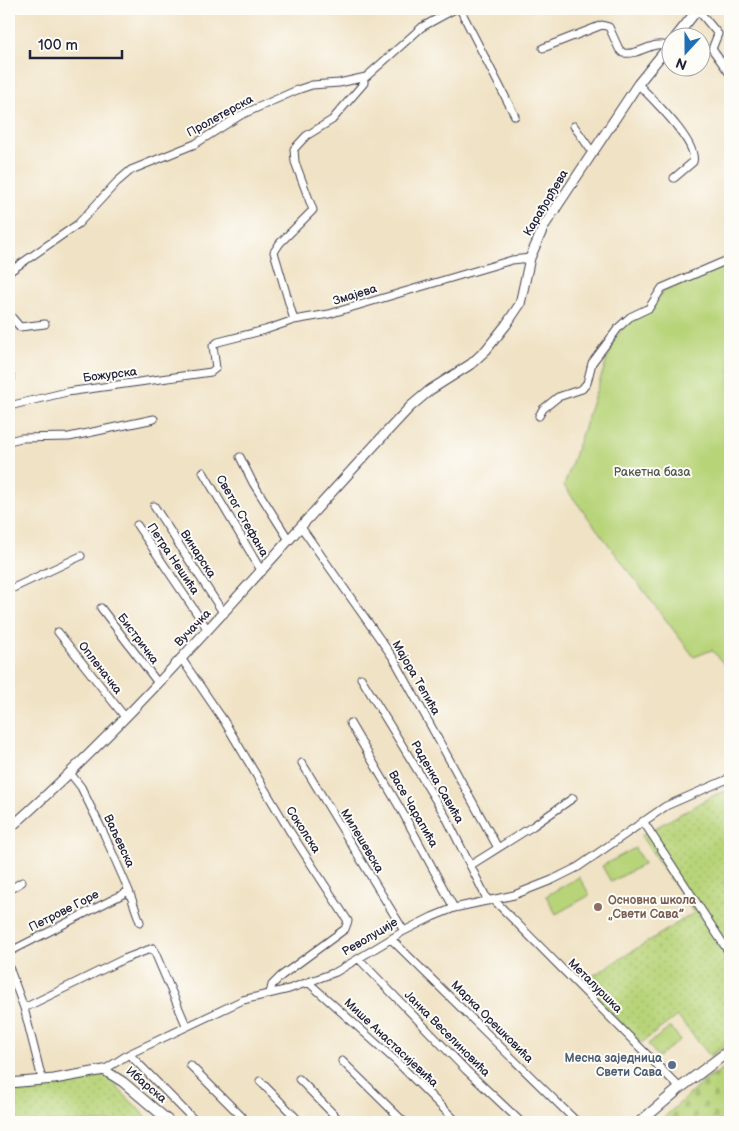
<svg xmlns="http://www.w3.org/2000/svg" width="739" height="1131" font-family="'Balsamiq Sans',sans-serif">
<style>
.grass{fill:url(#grass-dots);stroke:#6d7b5a}
.cemetery{fill:url(#cemetery-stones);stroke:#6d7b5a}
.park{fill:#b8d479;stroke:#6d7b5a}
.lines{fill:none;stroke-linecap:round;stroke-linejoin:round}
.minor-casing{stroke:#413f50;stroke-width:9}
.tertiary-casing{stroke:#413f50;stroke-width:11}
.secondary-casing{stroke:#413f50;stroke-width:12}
.minor{stroke:#fff;stroke-width:7}
.tertiary{stroke:#fff;stroke-width:9}
.secondary{stroke:#fff;stroke-width:10}
.education-dot{fill:#8d6e63;stroke:#fdfcf7;stroke-width:2}
.service-dot{fill:#5c6f8a;stroke:#fdfcf7;stroke-width:2}
.labels{text-anchor:middle;dominant-baseline:central;stroke-width:4;stroke-linejoin:round;paint-order:stroke}
.street-label{font-size:12px;fill:#22223b;stroke:#fdfcf7}
.park-label{font-size:12px;fill:#4f574e;stroke:#fdfcf7}
.education-label{font-size:12px;font-weight:bold;fill:#785e54;stroke:#fdfcf7;text-anchor:start}
.service-label{font-size:12px;font-weight:bold;fill:#4e5e75;stroke:#fdfcf7;text-anchor:end}
</style>
<defs>
<pattern id="grass-dots" width="8" height="8" patternUnits="userSpaceOnUse" patternTransform="scale(1.25)"><rect width="8" height="8" fill="#b8d479"/><path d="M2 2h.1M6 6h.1" fill="none" stroke="#9eb66a" stroke-width="1.8" stroke-linecap="round"/></pattern>
<pattern id="cemetery-stones" width="16" height="16" patternUnits="userSpaceOnUse" patternTransform="scale(1.25)"><rect width="16" height="16" fill="#b8d479"/><path d="M2 7V4a2 2 0 0 1 4 0v3zM10 15v-3a2 2 0 0 1 4 0v3z" fill="#9eb66a"/></pattern>
</defs>
<rect width="100%" height="100%" fill="#fdfcf7"/>
<filter id="ink" filterUnits="userSpaceOnUse"><feTurbulence type="fractalNoise" baseFrequency=".02" numOctaves="2"/><feDisplacementMap in="SourceGraphic" scale="10" xChannelSelector="R" yChannelSelector="G"/><feConvolveMatrix kernelMatrix="1 2 1 2 8 2 1 2 1" color-interpolation-filters="sRGB"/></filter>
<filter id="wash" filterUnits="userSpaceOnUse"><feTurbulence type="fractalNoise" baseFrequency=".0096" numOctaves="4" result="noise"/><feDisplacementMap in="SourceGraphic" scale="20" xChannelSelector="R" yChannelSelector="G"/><feGaussianBlur stdDeviation="1.12" result="paint"/><feColorMatrix in="noise" values="0 0 0 0 0 0 0 0 0 0 0 0 0 0 0 0 0 1.4 0 .05"/><feComposite in="paint" operator="in"/></filter>
<g filter="url(#wash)">
<rect width="100%" height="100%" fill="#f0e2c4"/>
<!-- grass -->
<path class="grass" d="M730 790V1043L710 1056 677 1016 641 1043 581 983 694 913 641 836 716 794Z
M97 1075 106 1076 151 1122H9V1089L63 1084Z"/>
<!-- cemetery -->
<path class="cemetery" d="M730 1064V1122H659L703 1082Z"/>
<!-- park -->
<path class="park" d="M730 264V671L712 650 694 657 564 486 614 339 630 321 651 311 663 291Z
M635 848 644 864 611 882 602 866Z
M579 877 590 895 556 914 546 896Z
M671 1027 680 1040 658 1057 648 1044Z"/>
</g>
<g filter="url(#ink)">
<g class="lines">
<!-- minor casing -->
<g class="minor-casing">
<path id="minor" d="M460 9 515 116
M698 10 718 34 712 49 730 74
M543 48 602 25 609 27 619 49 623 53C640 56 652 40 668 46
M638 84C651 98 699 143 693 162L674 178
M574 126 593 153
M9 272 78 224 117 182 131 170 195 144 241 115 297 90 312 85 339 83 366 77 422 27 455 9
M9 314 20 327 45 324
M294 320 274 252 280 243 313 210 295 162 294 149 306 136 332 120 364 83V78
M9 371 11 379 9 386
M9 406 67 392 211 372 216 368 213 346 218 342 265 330 294 320 329 314 512 260 530 258
M539 416 543 409 558 397 582 389 587 383 592 363 619 327 630 317 649 308 662 288 730 259
M9 441 21 438 69 437 154 419
M240 457 253 483 289 540
M203 472 262 572
M154 506 224 614
M137 525 208 630
M301 527 394 659 498 848
M9 590 81 556
M101 608 158 683
M58 632 125 717
M181 658 224 721 289 830 348 921 345 929 281 976 272 985 270 993
M361 678 446 817 488 901
M350 723 404 815 454 908
M302 763 404 931
M70 773 81 787 104 834 129 891 140 922
M643 821 730 954
M471 865 533 826 573 798
M9 890 22 882
M494 900 680 1088
M391 939 577 1122
M9 952 129 891
M359 959 466 1070 521 1122
M9 967 24 1008 42 1079
M308 982 397 1062 457 1122
M24 1008 124 959 153 948 186 1025
M129 1054 196 1122
M342 1061 404 1122
M190 1065 247 1122
M104 1070 129 1054 243 1000 289 989 336 972 404 931 432 917 454 908 514 895 552 880 578 867 666 806 730 778
M299 1079 341 1122
M260 1081 300 1122"/>
</g>
<!-- tertiary casing -->
<g class="tertiary-casing">
<path id="tertiary" d="M675 38 698 9
M9 829C155 700 277 548 410 407L430 390 471 364 486 350 506 325 520 304 530 258 544 226 638 84 672 42
M9 1083 54 1079 104 1070 123 1082 170 1122"/>
</g>
<!-- secondary casing -->
<g class="secondary-casing">
<path id="secondary" d="M640 1122 680 1088 730 1050"/>
</g>
<!-- minor -->
<use href="#minor" class="minor"/>
<!-- tertiary -->
<use href="#tertiary" class="tertiary"/>
<!-- secondary -->
<use href="#secondary" class="secondary"/>
</g>
</g>
<!-- markers -->
<circle class="education-dot" cx="598" cy="907" r="5"/>
<circle class="service-dot" cx="672" cy="1065" r="5"/>
<g class="labels">
<!-- street labels -->
<g class="street-label">
<text transform="translate(220 116) rotate(-29)">Пролетерска</text>
<text transform="translate(546 203) rotate(-59)">Карађорђева</text>
<text transform="translate(355 295) rotate(-17)">Змајева</text>
<text transform="translate(110 375) rotate(-7)">Божурска</text>
<text transform="translate(242 516) rotate(60)">Светог Стефана</text>
<text transform="translate(198 554) rotate(57)">Винарска</text>
<text transform="translate(173 559) rotate(56)">Петра Нешића</text>
<text transform="translate(193 628) rotate(-46)">Вучачка</text>
<text transform="translate(138 639) rotate(53)">Бистричка</text>
<text transform="translate(100 668) rotate(52)">Опленачка</text>
<text transform="translate(416 678) rotate(60)">Мајора Тепића</text>
<text transform="translate(437 782) rotate(60)">Раденка Савића</text>
<text transform="translate(413 809) rotate(60)">Васе Чарапића</text>
<text transform="translate(303 830) rotate(57)">Соколска</text>
<text transform="translate(119 841) rotate(65)">Ваљевска</text>
<text transform="translate(362 841) rotate(59)">Милешевска</text>
<text transform="translate(64 911) rotate(-27)">Петрове Горе</text>
<text transform="translate(370 937) rotate(-31)">Револуције</text>
<text transform="translate(595 986) rotate(45)">Металуршка</text>
<text transform="translate(492 1022) rotate(45)">Марка Орешковића</text>
<text transform="translate(447 1034) rotate(45)">Јанка Веселиновића</text>
<text transform="translate(391 1043) rotate(43)">Мише Анастасијевића</text>
<text transform="translate(146 1085) rotate(40)">Ибарска</text>
</g>
<!-- park labels -->
<g class="park-label">
<text x="652" y="472">Ракетна база</text>
</g>
<!-- education labels -->
<g class="education-label">
<text x="608" y="900">Основна школа<tspan x="608" dy="14">„Свети Сава”</tspan></text>
</g>
<!-- service labels -->
<g class="service-label">
<text x="662" y="1058">Месна заједница<tspan x="662" dy="14">Свети Сава</tspan></text>
</g>
</g>
<!-- margin -->
<rect width="739" height="1131" fill="none" stroke="#fdfcf7" stroke-width="30"/>
<!-- north arrow -->
<g transform="translate(686 52) rotate(201)"><circle r="24" fill="#fdfcf7" stroke="#a5a5ac"/>
<path d="M0-4L9 19L0 12L-9 19Z" fill="#1f6fb2"/>
<text y="-8" font-size="14" font-weight="bold" text-anchor="middle" fill="#22223b">N</text>
</g>
<!-- scale -->
<path d="M30 50v8h92v-8" fill="none" stroke="#22223b" stroke-width="2.5"/>
<text x="38" y="50" font-size="15" fill="#22223b" stroke="#fdfcf7" stroke-width="4" paint-order="stroke">100 m</text>
</svg>
